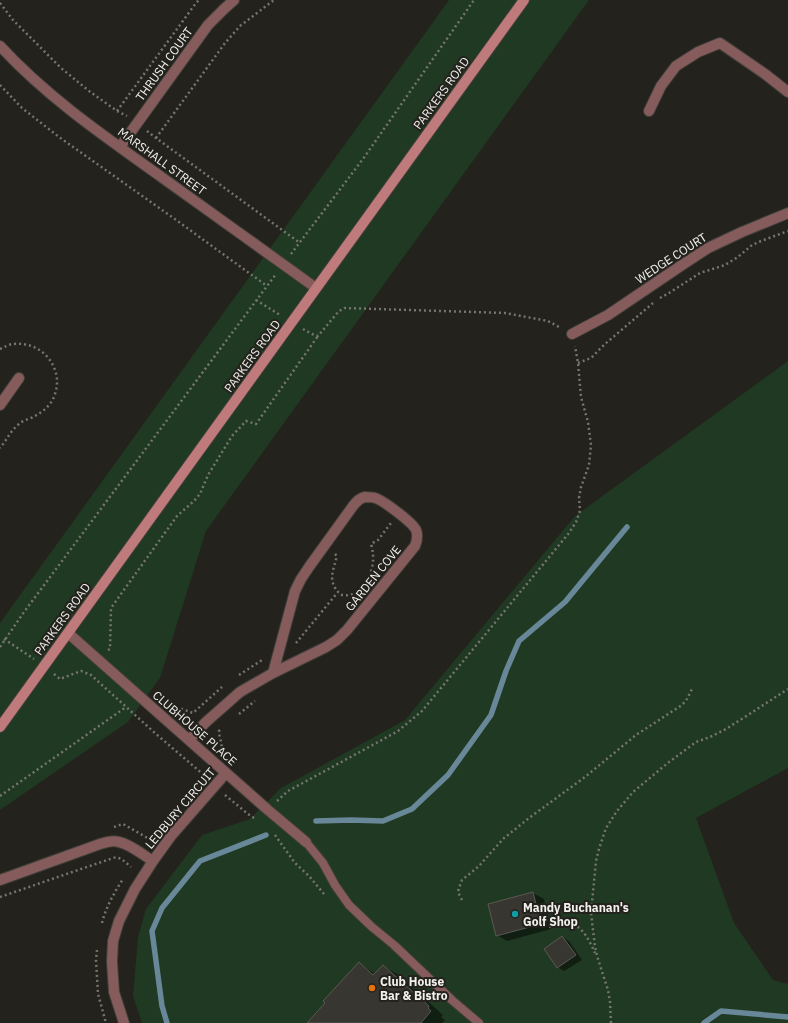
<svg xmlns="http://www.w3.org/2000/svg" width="788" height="1023" font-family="'IBM Plex Sans',sans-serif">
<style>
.green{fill:#203922}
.shadow{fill:#0007}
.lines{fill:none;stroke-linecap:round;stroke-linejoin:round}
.stream{stroke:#688798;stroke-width:5.5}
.building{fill:#383630;stroke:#5b5952}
.service-casing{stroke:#403f39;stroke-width:10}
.minor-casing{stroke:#403f39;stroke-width:12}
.tertiary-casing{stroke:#403f39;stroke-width:12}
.secondary-casing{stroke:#403f39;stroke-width:12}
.path{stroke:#767570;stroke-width:2.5;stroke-dasharray:2 3;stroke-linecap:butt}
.service{stroke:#855b5b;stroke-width:8}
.minor{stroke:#855b5b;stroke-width:10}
.tertiary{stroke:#855b5b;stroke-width:10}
.secondary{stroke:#bf7b7b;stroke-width:10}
.culture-dot{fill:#0f9aa8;stroke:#23221c;stroke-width:1.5}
.food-dot{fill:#e8710a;stroke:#23221c;stroke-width:1.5}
.labels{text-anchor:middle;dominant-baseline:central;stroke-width:4;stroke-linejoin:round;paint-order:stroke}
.street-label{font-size:12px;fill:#f2f1ed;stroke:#23221c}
.poi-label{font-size:12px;font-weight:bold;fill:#f2f1ed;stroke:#23221c;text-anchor:start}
</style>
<rect width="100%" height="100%" fill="#23221c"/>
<!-- green -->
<path class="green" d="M449 0H589L206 531 160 678 128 722 0 810V623Z
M788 361V768L696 818 734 923 773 980 788 984V1023H142L133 996 138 937 146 909 202 835 250 819 281 788 405 720 575 516Z"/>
<!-- shadow -->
<path class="shadow" d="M533 893 544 899 551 929 507 941 497 935Z
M562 937 569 941 582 960 564 971 557 967Z
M359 963 375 974 383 966 397 974 443 1015 441 1017 445 1020 442 1023H308Z"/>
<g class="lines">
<!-- stream -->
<path class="stream" d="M316 821 351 820 383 821 412 809 448 775 491 715 506 671 519 641 565 602 627 527
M167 1023 162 1006 152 931 162 908 200 861 266 835
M704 1023 721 1011 788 1017"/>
</g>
<!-- building -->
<path class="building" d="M533 892 541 924 496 936 488 904Z
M562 936 576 955 557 968 544 949Z
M359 962 373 975 383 965 429 1006 428 1008 431 1011 421 1023H307L325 1003 323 1001Z"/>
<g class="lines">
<!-- service casing -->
<g class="service-casing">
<path id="service" d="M306 842 323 863 335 885 349 905 372 927 394 945 453 1001 479 1023"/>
</g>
<!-- minor casing -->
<g class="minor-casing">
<path id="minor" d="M649 111 661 86 676 66 698 52 720 43 765 74 788 92
M120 147 208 25 224 9 234 0
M572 334 608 315 682 265 708 248 742 232 788 213
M0 405 19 378
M68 633 268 810 306 842
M189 740 206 722 240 692 273 673 326 647 337 640 347 630 415 546C417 541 418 535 416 530 413 523 383 500 375 498 373 497 368 497 365 497 360 498 356 502 353 506L309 567 301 579 295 591 273 673
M0 880 100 844C106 842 113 840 119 842 130 844 143 855 153 861
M124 1023 114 992 112 962 113 941 119 921 135 889 153 861 171 836 226 773"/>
</g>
<!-- tertiary casing -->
<g class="tertiary-casing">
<path id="tertiary" d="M0 46C47 97 104 136 160 176 212 213 264 251 316 288"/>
</g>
<!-- secondary casing -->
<g class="secondary-casing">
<path id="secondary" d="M0 727 524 0"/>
</g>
<!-- path -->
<path class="path" d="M0 3 13 20 61 68 89 91 117 111 127 116
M0 85 22 108 59 137 172 217 267 286
M117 111 196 3 199 0
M147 131 156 138 300 243
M156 138 225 43 240 26 274 0
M291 254 363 159 474 0
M660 298 669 293 700 273 725 265 738 257 752 245 761 241 788 231
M256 300 280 315
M303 329 312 334 318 336 339 311 345 308 505 313 548 321 561 328
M0 349C5 347 9 344 14 344 42 341 64 368 55 394 52 404 44 411 35 416 30 419 23 420 19 424 11 430 6 441 0 448
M578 363 591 358 605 344 653 303
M335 554 337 556C333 571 328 580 338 592
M368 581C373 567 375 558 371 544L378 540 391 523
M4 639 34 659
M296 643 338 592 342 595C350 596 356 594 362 588
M0 647 24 612 276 274
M108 650 110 649 111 608 177 516 194 501 200 494 208 475 232 436 246 421 256 424 318 336
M54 674 60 679 81 671 91 675 156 734 205 776
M239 675 259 662 262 660
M176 710 182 709 193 713 222 687
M239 714 255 701
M220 730 219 731C219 738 223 743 221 750
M225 795 248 814 254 818
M0 796 126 707
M277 801 288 791 380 741 398 731 422 711 569 533 576 522 580 511 579 498 581 487 589 465 591 445 588 422 581 397 578 363 575 346
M114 827 123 824 153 841
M275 835 295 863 309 876 324 894
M0 897 113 858C120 856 125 862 131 867
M462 900 458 892 459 888 462 880 479 866 503 839 529 818 585 777 636 735 682 705 687 699 692 689
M102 923C106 907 114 893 123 879
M549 927C555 925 562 922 568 923 582 924 590 942 595 953
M97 950 96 960 98 994 106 1023
M611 1023 610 1002 608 990 598 959 595 947 591 913 596 861 599 849 606 828 617 811 633 792 669 762 696 742 710 737 726 729 751 713 788 689"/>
<!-- service -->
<use href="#service" class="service"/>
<!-- minor -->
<use href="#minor" class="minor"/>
<!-- tertiary -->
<use href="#tertiary" class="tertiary"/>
<!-- secondary -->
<use href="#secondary" class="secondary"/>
</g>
<!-- markers -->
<circle class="culture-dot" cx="515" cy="914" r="4"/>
<circle class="food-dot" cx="372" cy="988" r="4"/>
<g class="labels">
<!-- street labels -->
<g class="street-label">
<text transform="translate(164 64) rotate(-54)">THRUSH COURT</text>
<text transform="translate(441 93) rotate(-54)">PARKERS ROAD</text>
<text transform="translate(162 161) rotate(36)">MARSHALL STREET</text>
<text transform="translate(671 258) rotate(-33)">WEDGE COURT</text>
<text transform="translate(252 356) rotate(-54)">PARKERS ROAD</text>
<text transform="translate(373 578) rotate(-51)">GARDEN COVE</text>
<text transform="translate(62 619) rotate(-54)">PARKERS ROAD</text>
<text transform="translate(195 728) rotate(41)">CLUBHOUSE PLACE</text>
<text transform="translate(180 808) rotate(-50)">LEDBURY CIRCUIT</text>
</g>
<!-- poi labels -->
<g class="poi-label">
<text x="523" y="907">Mandy Buchanan's<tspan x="523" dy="14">Golf Shop</tspan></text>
<text x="380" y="981">Club House<tspan x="380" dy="14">Bar &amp; Bistro</tspan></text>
</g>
</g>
</svg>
